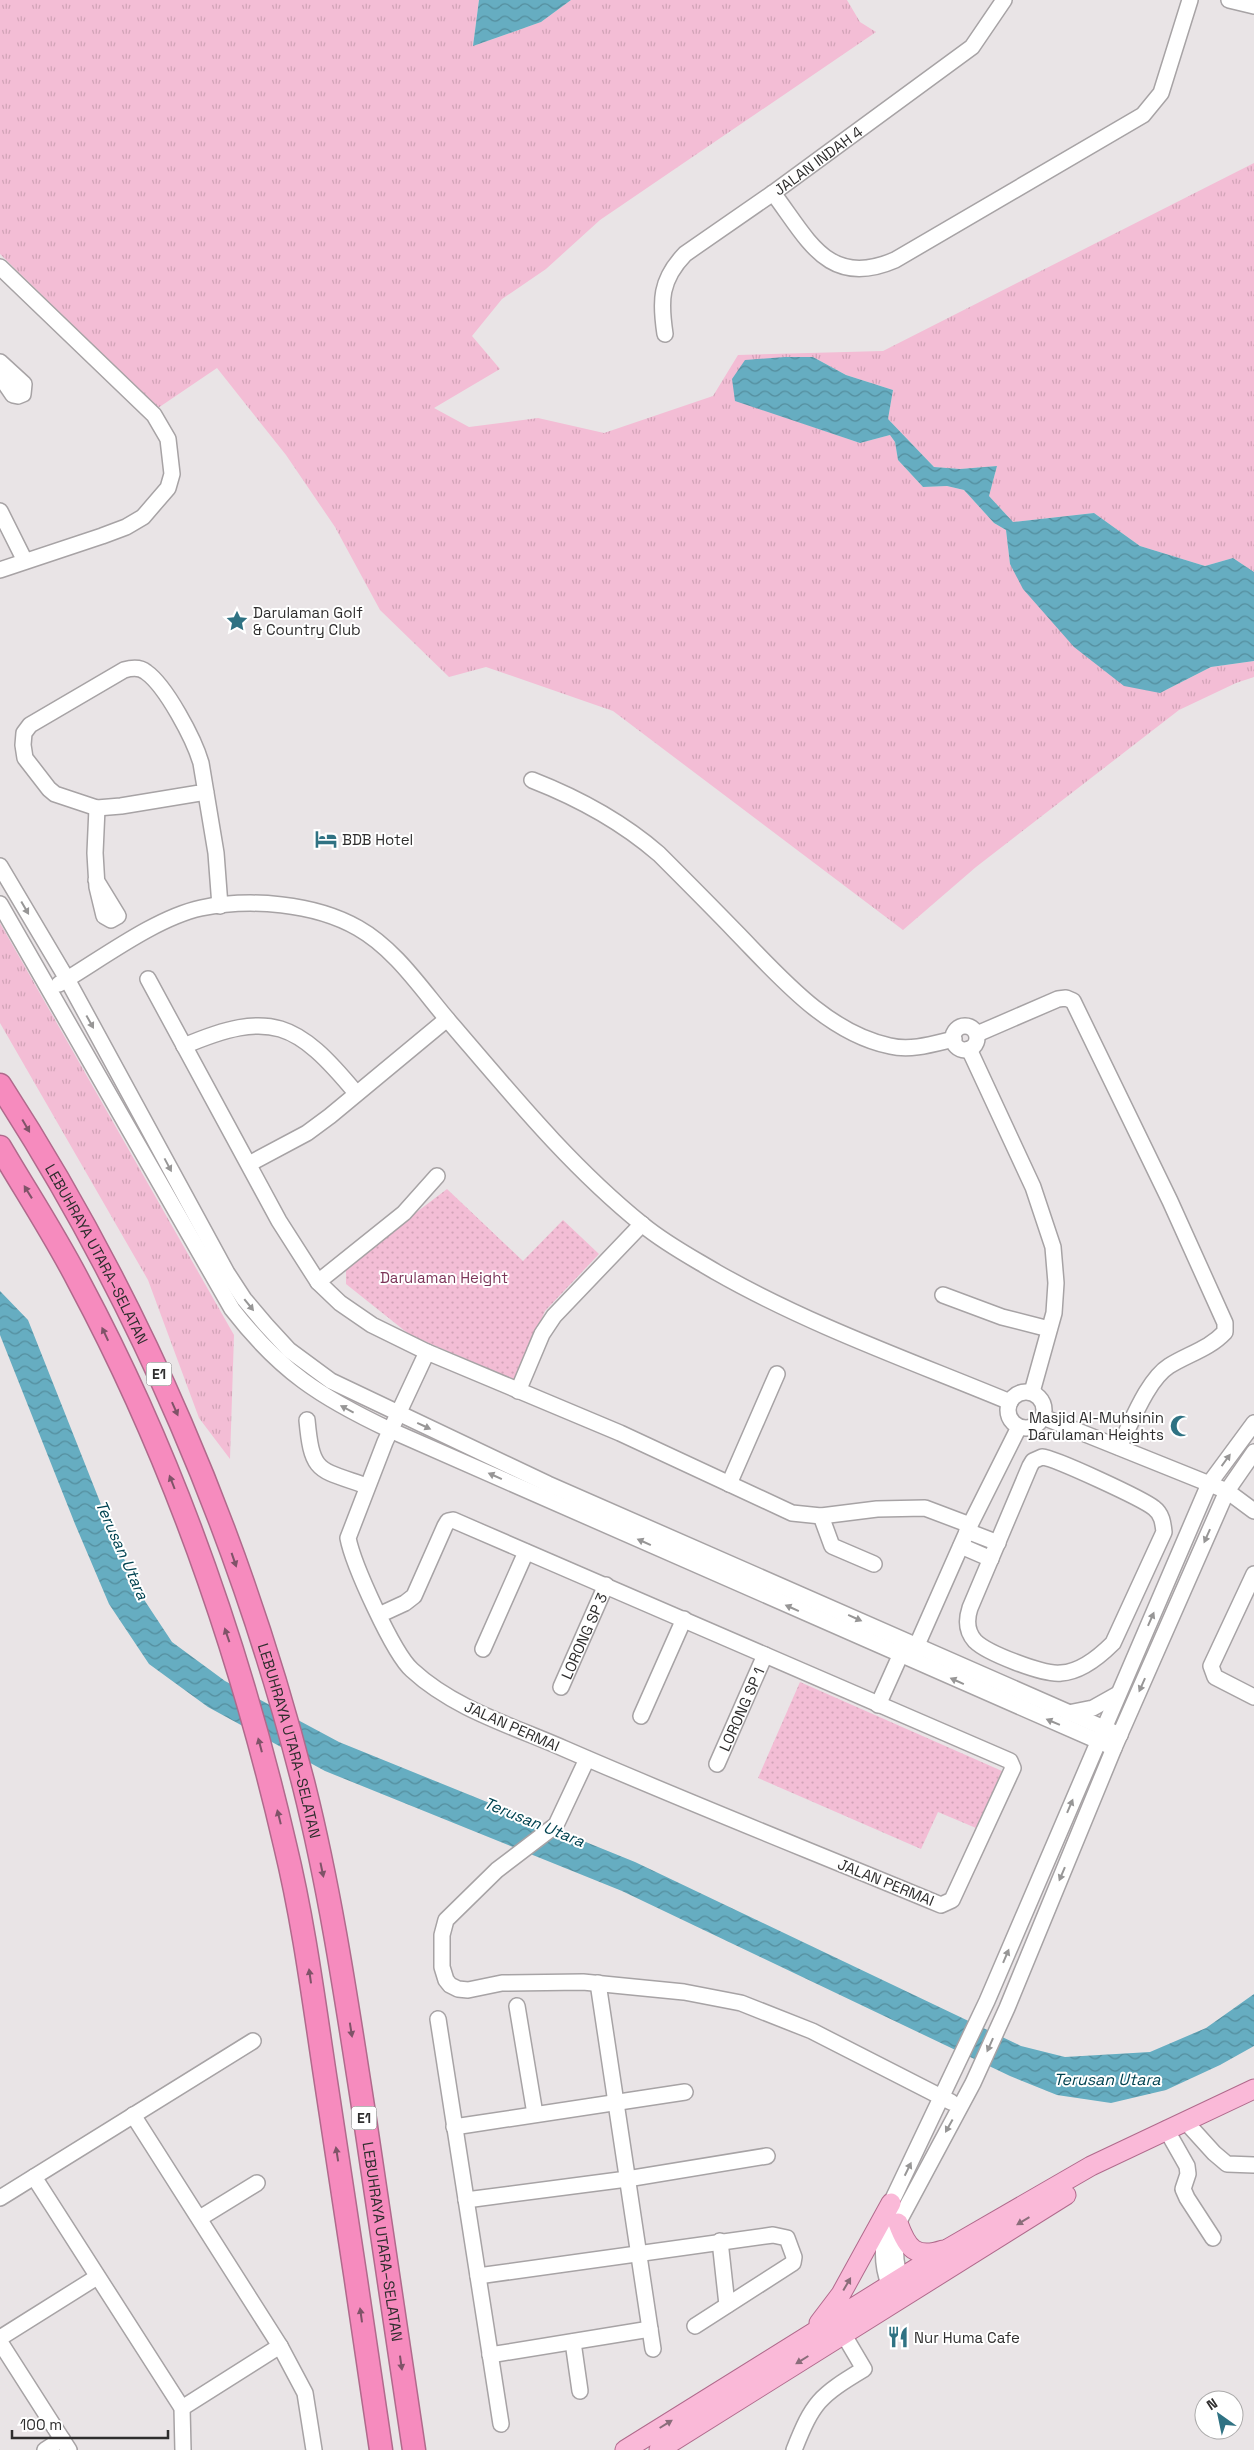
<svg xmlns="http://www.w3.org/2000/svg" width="1254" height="2450" font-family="'Space Grotesk',sans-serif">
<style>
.grass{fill:url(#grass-tufts)}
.park{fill:url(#park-dots)}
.water{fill:url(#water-waves)}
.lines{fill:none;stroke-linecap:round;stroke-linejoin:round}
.minor-casing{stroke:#a7a3a5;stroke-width:18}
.major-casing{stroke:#b06a8c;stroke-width:21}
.highway-casing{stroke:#b06a8c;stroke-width:25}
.minor{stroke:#fff;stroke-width:15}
.major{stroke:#fab9d8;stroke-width:19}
.highway{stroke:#f68bbe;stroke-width:22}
.oneway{fill:#979696}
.oneway2{fill:#7f5368}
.oneway3{fill:#8a6d7a}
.labels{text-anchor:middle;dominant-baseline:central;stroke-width:4;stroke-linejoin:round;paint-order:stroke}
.shield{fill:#fff;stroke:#6d6d6d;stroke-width:1}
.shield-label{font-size:14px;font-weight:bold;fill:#2f2e2e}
.street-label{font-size:15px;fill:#2f2e2e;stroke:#fff}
.poi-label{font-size:15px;fill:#2f2e2e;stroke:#fff;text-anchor:start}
.park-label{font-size:15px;fill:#7c3559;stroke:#fff}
.water-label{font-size:16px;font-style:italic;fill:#004351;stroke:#fff}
</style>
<defs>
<pattern id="grass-tufts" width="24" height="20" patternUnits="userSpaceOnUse" patternTransform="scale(1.25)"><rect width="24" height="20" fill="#f3bdd5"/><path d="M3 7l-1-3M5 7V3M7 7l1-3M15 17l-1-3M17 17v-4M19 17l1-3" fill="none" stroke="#d1a3b7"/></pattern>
<pattern id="park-dots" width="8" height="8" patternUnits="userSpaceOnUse" patternTransform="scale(1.25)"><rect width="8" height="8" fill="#f3bdd5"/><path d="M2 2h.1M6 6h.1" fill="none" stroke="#d1a3b7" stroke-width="1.8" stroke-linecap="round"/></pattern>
<pattern id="water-waves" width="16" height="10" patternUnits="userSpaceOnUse" patternTransform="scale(1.25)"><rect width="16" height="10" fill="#66adc1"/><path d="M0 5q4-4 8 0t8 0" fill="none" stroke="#548d9d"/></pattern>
</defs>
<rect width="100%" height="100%" fill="#e9e4e6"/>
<!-- grass -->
<path class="grass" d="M0 0H479L473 46 541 22 571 0H847L860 22 876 32 600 220 546 269 502 299 472 336 500 369 434 408 469 427 538 418 604 433 713 396 738 355 883 351 1254 163V572L1233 558 1205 566 1140 546 1094 513 1013 522 989 496 997 466 960 469 934 467 888 419 893 390 846 375 813 357 746 360 779 415 860 443 890 435 895 442 898 460 923 487 947 486 964 490 994 523 1006 530 1010 564 1160 693 1211 667 1254 661V677L1236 683 1179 710 976 867 903 930 613 711 486 667 449 677 380 610 335 527 286 455 217 368 158 408 0 254Z
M0 923 234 1335 230 1459 199 1418 148 1280 0 1023Z"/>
<!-- park -->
<path class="park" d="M447 1189 523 1261 563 1220 599 1254 545 1311 515 1380 410 1335 346 1284V1266Z
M800 1682 1002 1771 976 1828 938 1812 921 1849 758 1778Z"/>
<!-- water -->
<path class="water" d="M479 0H571L541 22 473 46Z
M785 357H813L846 375 893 390 888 419 934 467 960 469 997 466 989 496 1013 522 1094 513 1140 546 1205 566 1233 558 1254 572V661L1211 667 1160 693 1124 686 1074 647 1023 589 1010 564 1006 530 994 523 964 490 947 486 923 487 898 460 895 442 890 435 860 443 735 401 732 379 745 360Z
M0 1291 28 1320 104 1512 137 1589 172 1642 225 1681 339 1742 635 1862 1021 2046 1065 2057 1150 2052 1206 2028 1254 1994V2046L1220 2065 1166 2090 1111 2103 1057 2095 1010 2076 622 1891 325 1771 208 1707 149 1664 109 1604 75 1524 0 1335Z"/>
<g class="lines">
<!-- minor casing -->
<g class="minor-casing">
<g id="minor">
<path d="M1229 0 1254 6"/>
<path d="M773 193C808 239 828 289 895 260L1143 115 1161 93 1190 0"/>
<path d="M0 267 154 415 168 439 172 474 168 488 143 517 126 527 102 536 0 570"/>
<path id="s1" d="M665 334C660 301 660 280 685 254L773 193 972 47 1004 0"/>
<path d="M0 362 24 384 23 394 18 396 13 395 0 376"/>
<path d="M0 511 25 561"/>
<path d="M532 780C578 798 621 821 659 854 685 880 711 906 736 932 779 976 827 1033 890 1046 911 1051 933 1044 954 1039"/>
<path d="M206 792 121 806 97 808 55 794 49 789 25 758 23 745 24 733 30 725 124 670C131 668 140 667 146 672 166 686 194 739 201 763L216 853 220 906"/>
<path d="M0 866 67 979 227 1273 244 1299 266 1325 289 1350 331 1381 548 1484 1120 1735"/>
<path d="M96 880 118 916 111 920 104 916 97 887 95 853 97 808"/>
<path d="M0 904 232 1309C280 1371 320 1397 390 1430L1114 1748"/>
<path d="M148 979 279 1221 318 1282 340 1303 372 1325 427 1352"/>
<path d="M59 984C100 960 155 918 201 908 250 898 314 903 358 928 397 950 424 993 453 1026 513 1096 571 1167 643 1225 666 1244 691 1257 716 1272 809 1325 911 1361 1010 1402"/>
<circle cx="965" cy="1038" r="12"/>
<path d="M977 1034 1058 999 1066 998 1073 1001 1170 1201 1225 1323V1332C1209 1349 1188 1354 1169 1366 1147 1380 1131 1424 1119 1447"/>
<path d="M184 1046C271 1009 297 1022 356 1093"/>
<path d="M969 1049 1033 1187 1053 1247 1056 1283 1054 1313 1032 1392"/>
<path d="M249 1164 307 1133 330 1116 447 1019"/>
<path d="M318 1282 404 1213 437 1176"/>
<path d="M943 1295 1002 1317 1049 1329"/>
<path d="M518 1391 542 1334 554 1316 642 1224"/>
<circle cx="1026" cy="1410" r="18"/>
<path d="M1043 1417 1227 1491 1254 1511"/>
<path d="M307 1420C312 1474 318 1469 367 1486"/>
<path d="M1042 1457C1055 1458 1143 1499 1154 1508 1162 1514 1163 1523 1164 1532L1113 1643C1099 1657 1081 1672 1061 1673 1043 1675 987 1653 975 1641 966 1631 966 1620 970 1608L1030 1466 1033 1461Z"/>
<path d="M729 1484 777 1374"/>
<path d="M821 1516 832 1546 874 1564"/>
<path d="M967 1531 998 1543"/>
<path d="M961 1546 991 1559"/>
<path d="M1254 1574 1211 1666 1215 1677 1254 1697"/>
<path d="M379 1615 405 1603 414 1596 445 1526 448 1521 453 1520 1010 1761 1013 1768 952 1900 941 1905C816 1853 689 1803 565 1749 513 1726 454 1709 412 1670 393 1653 353 1564 348 1538L385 1442 427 1352 620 1433 792 1513 821 1516 877 1509 925 1508 970 1525"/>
<path d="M483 1649 526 1552"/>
<path d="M913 1654 970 1525 1019 1427"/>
<path id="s2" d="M561 1687 606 1585"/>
<path d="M878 1705 904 1647"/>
<path d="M1068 1713 1093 1708 1118 1694"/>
<path d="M641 1716 684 1619"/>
<path d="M587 1759 556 1825 497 1870 446 1920 442 1935V1967L446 1980 450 1985 458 1989 468 1990 502 1983 583 1982 684 1992 741 2003 812 2031 951 2102"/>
<path id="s3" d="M717 1764 765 1655"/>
<path d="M598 1983 653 2349"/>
<path d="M517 2006 535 2114"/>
<path d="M438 2019 501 2424"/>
<path d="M133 2115 280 2346 305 2393 314 2450"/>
<path d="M1185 2121 1214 2153 1227 2164 1254 2165"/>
<path d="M454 2127 685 2092"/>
<path d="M1166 2129 1187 2166 1188 2174 1183 2189 1187 2198 1213 2238"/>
<path d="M34 2177 182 2408 183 2450"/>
<path d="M0 2198 253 2041"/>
<path d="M466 2200 627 2179 767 2156"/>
<path d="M200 2218 257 2183"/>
<path d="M720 2241 727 2305"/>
<path d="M478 2276 773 2235 787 2238 794 2257 793 2263 695 2326"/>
<path d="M905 2287C893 2268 894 2245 898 2223L973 2083 1007 2008 1114 1748 1227 1491 1254 1452"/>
<path d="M894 2294C877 2265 884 2234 891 2203L987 2001 1209 1484 1254 1423"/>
<path d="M0 2338 97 2277"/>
<path d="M0 2342 69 2450"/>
<path d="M573 2342 580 2391"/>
<path d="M490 2355 650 2329"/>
<path d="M182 2408 280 2346"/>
<path d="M45 2450 62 2439"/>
<path d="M794 2450C813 2402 819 2396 864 2369L838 2325"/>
</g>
</g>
<!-- major casing -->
<g class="major-casing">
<path id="major" d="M898 2223C907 2248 915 2259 943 2250
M819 2323 841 2294 891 2203
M625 2450 949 2248 1091 2166 1254 2089
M659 2450 1066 2195"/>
</g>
<!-- highway casing -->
<g class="highway-casing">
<g id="highway">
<path id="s4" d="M0 1085C139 1299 241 1538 304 1786 331 1894 347 2004 364 2113 381 2226 398 2338 414 2450"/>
<path d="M0 1147C27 1193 56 1237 80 1284 174 1460 240 1651 285 1845 304 1923 314 2003 326 2082 345 2205 363 2327 381 2450"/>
</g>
</g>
<!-- minor -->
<use href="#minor" class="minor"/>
<!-- major -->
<use href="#major" class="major"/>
<!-- highway -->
<use href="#highway" class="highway"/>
</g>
<!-- one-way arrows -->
<defs><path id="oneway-solid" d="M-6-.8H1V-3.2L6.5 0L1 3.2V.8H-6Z" transform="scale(1.25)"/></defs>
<g class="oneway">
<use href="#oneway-solid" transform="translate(25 908) rotate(60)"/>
<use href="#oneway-solid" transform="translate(90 1022) rotate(61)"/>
<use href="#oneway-solid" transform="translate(168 1165) rotate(62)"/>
<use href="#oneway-solid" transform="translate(249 1305) rotate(51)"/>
<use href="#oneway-solid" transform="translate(347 1409) rotate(-152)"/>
<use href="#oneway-solid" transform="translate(424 1426) rotate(25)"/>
<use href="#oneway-solid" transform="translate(1226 1460) rotate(-54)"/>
<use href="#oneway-solid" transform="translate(495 1476) rotate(-156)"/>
<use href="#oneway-solid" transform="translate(1207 1536) rotate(114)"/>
<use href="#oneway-solid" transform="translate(644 1542) rotate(-156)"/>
<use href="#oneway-solid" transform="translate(792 1608) rotate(-156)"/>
<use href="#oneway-solid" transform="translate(855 1618) rotate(24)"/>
<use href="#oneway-solid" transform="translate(1151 1619) rotate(-66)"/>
<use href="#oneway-solid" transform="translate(957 1681) rotate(-156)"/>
<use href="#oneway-solid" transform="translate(1142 1685) rotate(114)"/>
<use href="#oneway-solid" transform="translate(1053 1722) rotate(-157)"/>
<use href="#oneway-solid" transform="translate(1070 1806) rotate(-67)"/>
<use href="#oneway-solid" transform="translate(1062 1874) rotate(113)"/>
<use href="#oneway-solid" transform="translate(1006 1956) rotate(-67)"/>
<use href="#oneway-solid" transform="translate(990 2045) rotate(114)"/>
<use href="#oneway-solid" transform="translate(949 2126) rotate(119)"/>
<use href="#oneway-solid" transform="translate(908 2169) rotate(-64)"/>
</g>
<g class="oneway2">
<use href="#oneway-solid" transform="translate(26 1126) rotate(60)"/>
<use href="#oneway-solid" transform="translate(28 1192) rotate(-122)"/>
<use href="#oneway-solid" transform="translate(105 1334) rotate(-115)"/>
<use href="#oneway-solid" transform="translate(175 1409) rotate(66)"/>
<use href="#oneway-solid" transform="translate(172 1482) rotate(-111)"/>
<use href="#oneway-solid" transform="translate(234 1560) rotate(71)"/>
<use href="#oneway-solid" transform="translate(227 1635) rotate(-109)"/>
<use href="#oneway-solid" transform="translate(260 1745) rotate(-105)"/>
<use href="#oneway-solid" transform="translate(279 1817) rotate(-104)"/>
<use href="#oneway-solid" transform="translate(322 1870) rotate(78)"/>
<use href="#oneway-solid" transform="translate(310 1976) rotate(-98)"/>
<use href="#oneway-solid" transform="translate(351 2030) rotate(81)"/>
<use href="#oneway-solid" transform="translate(337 2154) rotate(-99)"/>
<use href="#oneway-solid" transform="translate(361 2315) rotate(-98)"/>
<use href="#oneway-solid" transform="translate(401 2363) rotate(82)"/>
</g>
<g class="oneway3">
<use href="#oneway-solid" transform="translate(1023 2221) rotate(149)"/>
<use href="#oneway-solid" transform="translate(847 2284) rotate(-60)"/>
<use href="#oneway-solid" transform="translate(802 2360) rotate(148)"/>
<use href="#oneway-solid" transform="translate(666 2424) rotate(-32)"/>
</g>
<!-- icons -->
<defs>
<g id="sight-bare" transform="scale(1.725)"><path d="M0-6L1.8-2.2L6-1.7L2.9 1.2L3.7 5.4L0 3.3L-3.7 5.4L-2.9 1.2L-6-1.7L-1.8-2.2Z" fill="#2f7283" stroke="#fff" stroke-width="2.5" paint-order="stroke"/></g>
<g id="hotel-bare" transform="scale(1.725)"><path d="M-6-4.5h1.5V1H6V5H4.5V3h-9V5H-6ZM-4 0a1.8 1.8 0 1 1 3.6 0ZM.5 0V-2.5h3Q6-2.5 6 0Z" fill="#2f7283" stroke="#fff" stroke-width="2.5" paint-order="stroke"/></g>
<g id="mosque-bare" transform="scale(1.725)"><path d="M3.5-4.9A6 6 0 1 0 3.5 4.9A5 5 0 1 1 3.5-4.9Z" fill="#2f7283" stroke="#fff" stroke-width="2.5" paint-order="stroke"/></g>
<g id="restaurant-bare" transform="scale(1.725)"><path d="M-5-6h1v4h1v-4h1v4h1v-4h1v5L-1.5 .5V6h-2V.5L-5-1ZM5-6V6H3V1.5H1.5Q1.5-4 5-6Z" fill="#2f7283" stroke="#fff" stroke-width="2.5" paint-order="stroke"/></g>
</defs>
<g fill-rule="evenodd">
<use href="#sight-bare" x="237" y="621"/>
<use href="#hotel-bare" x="326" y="839"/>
<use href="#mosque-bare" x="1181" y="1426"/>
<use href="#restaurant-bare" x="898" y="2337"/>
</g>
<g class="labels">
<!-- shield labels -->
<g class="shield">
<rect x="146.5" y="1362.5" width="25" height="23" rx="4"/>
<rect x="351.5" y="2106.5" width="25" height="23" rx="4"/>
</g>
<g class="shield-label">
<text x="159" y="1374">E1</text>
<text x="364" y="2118">E1</text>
</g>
<!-- street labels -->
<g class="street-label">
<text stroke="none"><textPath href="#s1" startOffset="249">JALAN INDAH 4</textPath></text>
<text stroke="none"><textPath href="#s4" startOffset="195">LEBUHRAYA UTARA–SELATAN</textPath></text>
<text stroke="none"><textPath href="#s2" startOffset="56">LORONG SP 3</textPath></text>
<text stroke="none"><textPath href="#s3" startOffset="60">LORONG SP 1</textPath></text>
<text transform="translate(512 1726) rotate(24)">JALAN PERMAI</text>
<text stroke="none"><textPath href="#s4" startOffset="720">LEBUHRAYA UTARA–SELATAN</textPath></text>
<text transform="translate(886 1882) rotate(22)">JALAN PERMAI</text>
<text stroke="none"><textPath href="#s4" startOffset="1230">LEBUHRAYA UTARA–SELATAN</textPath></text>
</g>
<!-- poi labels -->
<g class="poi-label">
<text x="253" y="612">Darulaman Golf<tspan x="253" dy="17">&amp; Country Club</tspan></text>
<text x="342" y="839">BDB Hotel</text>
<text x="1164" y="1417" text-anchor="end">Masjid Al-Muhsinin<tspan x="1164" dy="17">Darulaman Heights</tspan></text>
<text x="914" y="2337">Nur Huma Cafe</text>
</g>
<!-- park labels -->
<g class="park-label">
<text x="444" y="1277">Darulaman Height</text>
</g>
<!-- water labels -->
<g class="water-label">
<text transform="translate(122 1550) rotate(66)">Terusan Utara</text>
<text transform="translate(534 1822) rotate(22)">Terusan Utara</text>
<text x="1107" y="2079">Terusan Utara</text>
</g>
</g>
<!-- north arrow -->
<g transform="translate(1219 2415) rotate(327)"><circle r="24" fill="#ffffff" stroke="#acabab"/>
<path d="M0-4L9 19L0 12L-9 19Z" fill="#2f7283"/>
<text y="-8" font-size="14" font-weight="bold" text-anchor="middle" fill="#2f2e2e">N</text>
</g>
<!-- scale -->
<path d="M12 2430v8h156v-8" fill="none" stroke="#2f2e2e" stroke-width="2.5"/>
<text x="20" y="2430" font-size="15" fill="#2f2e2e" stroke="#ffffff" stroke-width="4" paint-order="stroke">100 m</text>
</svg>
